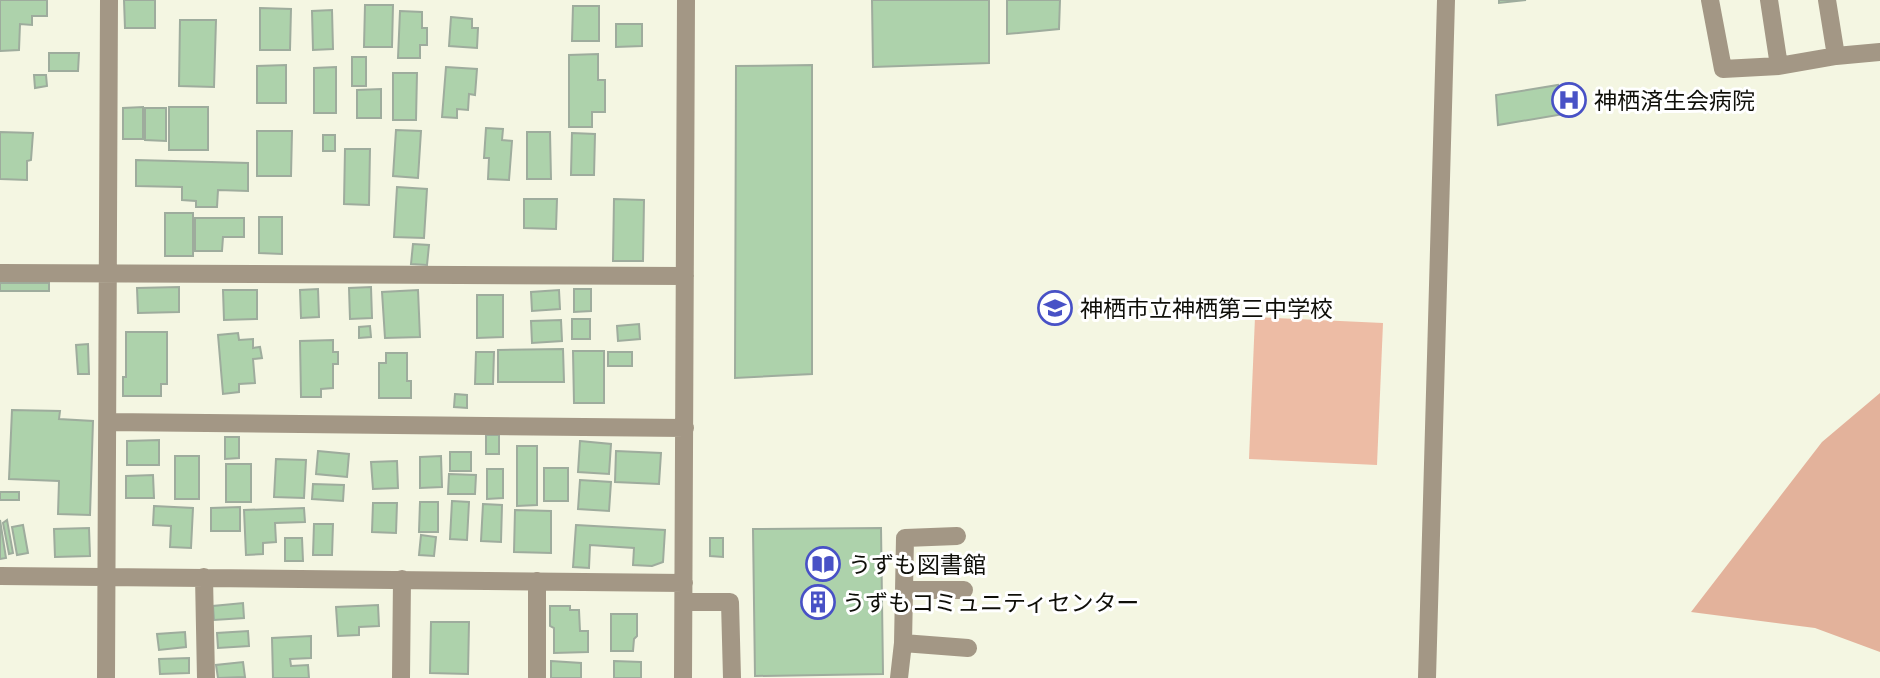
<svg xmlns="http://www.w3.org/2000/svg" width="1880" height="678" font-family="'Exo 2','Noto Sans JP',sans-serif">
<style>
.green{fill:#edbca5}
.forest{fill:#e3b29b}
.building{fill:#add2ab;stroke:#9eac9d;stroke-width:2}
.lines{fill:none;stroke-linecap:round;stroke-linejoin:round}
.minor{stroke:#a39785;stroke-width:18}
.labels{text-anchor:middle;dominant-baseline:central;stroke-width:6;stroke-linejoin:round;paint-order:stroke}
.poi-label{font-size:23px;fill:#0f0f09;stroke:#fff;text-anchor:start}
</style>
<rect width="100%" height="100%" fill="#f4f6e2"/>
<!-- green -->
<path class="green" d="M1255 317 1383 323 1377 465 1249 459Z"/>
<!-- forest -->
<path class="forest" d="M1880 393V652L1815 628 1691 612 1822 442Z"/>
<!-- building -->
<path class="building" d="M0 0H47V16H32V25L20 24 19 50 0 51Z
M124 0H155V28H125Z
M872 0H989V63L873 67Z
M1007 0H1060L1059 29 1007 34Z
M1499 0H1526L1499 3Z
M365 5H393L392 47H364Z
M573 6H599V41H572Z
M260 8 291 9 290 50H260Z
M332 10 333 49 313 50 312 11Z
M400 11 422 12V28H427V45H420V58H398Z
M451 17 472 19V28H478L477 48 449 46Z
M180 20H216L214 87 179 86Z
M616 24H642V46L616 47Z
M49 53H79L78 71H49Z
M598 54V80H605V112H592V127H569V55Z
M352 57H366V86H352Z
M286 65V103H257V66Z
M812 65V374L735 378 736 66Z
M336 67V113H314V68Z
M446 67 477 69 475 95 469 94 468 110 457 109V118L442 117Z
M393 73H417L416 120H393Z
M34 75H46L47 86 35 88Z
M1558 85 1564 114 1498 125 1496 95Z
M381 89V118H357V90Z
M143 107V139H123V108Z
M169 107H208V150H169Z
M145 108H166V141L145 140Z
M486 128 503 129 502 140 512 141 509 180 488 179 489 158H484Z
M396 130 421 131 418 178 393 176Z
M257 131H292L291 176H257Z
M0 132 33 133 31 160 27 161V180L0 179Z
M527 132H550L551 179H527Z
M572 133 595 134 594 175H571Z
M323 135H335V151H323Z
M345 149H370L369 205 344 204Z
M136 160 248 163V191L218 190 217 207H196V201L182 200V187L136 186Z
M397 187 427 189 424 238 394 237Z
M524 199H557L556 229 524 228Z
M614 199 644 200 643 261H613Z
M165 213H193V256H165Z
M259 217H282V254L259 253Z
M195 218H244V237H223L222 251H195Z
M413 244 429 245 427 265 411 264Z
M0 283H49V291H0Z
M179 287V312L138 313 137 288Z
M371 287 372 318 350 319 349 288Z
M318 289 319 317 301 318 300 290Z
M574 289H591V311L574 312Z
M223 290H257V319L224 320Z
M418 290 420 337 385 338 382 292Z
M559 290 560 309 532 311 531 292Z
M477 295H503V337L477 338Z
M572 319H590V339H572Z
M561 320 562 341 532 343 531 321Z
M639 324 640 339 618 341 617 326Z
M370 326 371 337 359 338V327Z
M126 332H167V384H161V396H123V377H126Z
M238 333 239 340 253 339V348L260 347 262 358 253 359 255 383 239 384V392L223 394 218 335Z
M333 340V352H338V364H333V388L321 389V397H301L300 341Z
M88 344 89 374H78L76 345Z
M563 349 564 382H498V350Z
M573 351H604V403H574Z
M476 352H494L493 384H475Z
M608 352H632V366H608Z
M386 353H407V381H411V398H379V363H386Z
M455 394 467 395V408L454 407Z
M12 410 60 411 59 419 93 421 90 515 58 514 59 481 9 479Z
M486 435H499V454H486Z
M225 437H239V458L225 459Z
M159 440V465H127V441Z
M580 441 611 444 609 474 578 472Z
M517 446H537V505L517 506Z
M318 451 349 454 347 477 316 474Z
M616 451 661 453 659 484 615 482Z
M450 452H471V471H450Z
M175 456H199V499H175Z
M441 456 442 487 420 488V457Z
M276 459 306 460 304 498 274 497Z
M397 461 398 488 373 489 371 462Z
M226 464H251V502H226Z
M544 468H568V501H544Z
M487 469H503V498L487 499Z
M449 474 476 475 475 494H448Z
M153 475 154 498H126V476Z
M580 480 611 482 609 511 578 509Z
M313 484 344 485 343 501 312 499Z
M0 492H19V500H0Z
M452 501 469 502 467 540 450 539Z
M420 502H438V532H419Z
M373 503H397L396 533 372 532Z
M483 504 502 505 501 542 481 541Z
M154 506 193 508 191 548 170 547 171 526 153 525Z
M240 507V531H211V508Z
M304 508 305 522 275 523 276 542 263 543V554L246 555 244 510Z
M515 510 551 511V553L514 552Z
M0 520 6 558 0 559Z
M7 520 13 553 9 554 3 523Z
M314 524H333L332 555H313Z
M23 525 28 553 17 555 12 527Z
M576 525 665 530 663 562 652 566 633 565 634 548 590 545 589 568 573 567Z
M89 528 90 556 55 557 54 529Z
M881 528 883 674 755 676 753 529Z
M421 535 436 537 434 556 419 555Z
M285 538H302L303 561H285Z
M710 538H723V557L710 556Z
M243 603 244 618 214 620 213 606Z
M378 605 379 626 359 627V635L338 636 336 607Z
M550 606H570V610H579L580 631H588V652L554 653V628L550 626Z
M611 614H637V636L634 639 633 651H611Z
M431 622H469L468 674 430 673Z
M248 631 249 646 218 648 217 633Z
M185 632 186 647 159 650 157 634Z
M311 636V658L290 659 291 666 308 665 309 678H273L272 638Z
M189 658V673L160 674 159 659Z
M551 661 581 663V678H551Z
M614 661 641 662V678H614Z
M243 662 245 677 218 678 216 665Z"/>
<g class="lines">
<!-- minor -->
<path class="minor" d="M1710 0 1723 69 1779 66 1769 0
M1836 56 1880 52
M1779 66 1836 56 1827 0
M0 273 685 276
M108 422 685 428
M0 576 684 583
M204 577 206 678
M904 590H964
M684 602H730L732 678
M903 643 905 538 957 536
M106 678 109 0
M401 678 402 579
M537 678V581
M683 678 686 0
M899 678 903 643 968 648
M1427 678 1446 0"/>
</g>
<!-- icons -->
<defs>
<g id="hospital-ring" transform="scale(1.75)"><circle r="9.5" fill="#fff" stroke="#4851c6" stroke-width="1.5"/><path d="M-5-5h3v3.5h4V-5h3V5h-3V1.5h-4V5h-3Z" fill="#4851c6"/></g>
<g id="school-ring" transform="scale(1.75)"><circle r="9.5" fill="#fff" stroke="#4851c6" stroke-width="1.5"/><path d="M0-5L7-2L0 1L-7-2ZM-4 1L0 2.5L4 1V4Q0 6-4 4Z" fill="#4851c6"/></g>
<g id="library-ring" transform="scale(1.75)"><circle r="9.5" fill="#fff" stroke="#4851c6" stroke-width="1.5"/><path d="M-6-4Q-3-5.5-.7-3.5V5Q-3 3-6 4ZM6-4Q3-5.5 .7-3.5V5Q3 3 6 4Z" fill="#4851c6"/></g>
<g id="building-ring" transform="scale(1.75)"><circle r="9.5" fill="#fff" stroke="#4851c6" stroke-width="1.5"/><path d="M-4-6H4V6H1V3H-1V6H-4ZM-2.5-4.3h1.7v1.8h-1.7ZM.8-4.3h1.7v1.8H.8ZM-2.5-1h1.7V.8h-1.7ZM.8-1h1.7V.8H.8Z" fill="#4851c6"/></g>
</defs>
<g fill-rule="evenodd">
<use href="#hospital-ring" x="1569" y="100"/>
<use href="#school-ring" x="1055" y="308"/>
<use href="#library-ring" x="823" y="564"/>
<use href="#building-ring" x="818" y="602"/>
</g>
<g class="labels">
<!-- poi labels -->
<g class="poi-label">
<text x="1594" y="100">神栖済生会病院</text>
<text x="1080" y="308">神栖市立神栖第三中学校</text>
<text x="848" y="564">うずも図書館</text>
<text x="842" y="602">うずもコミュニティセンター</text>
</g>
</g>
</svg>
